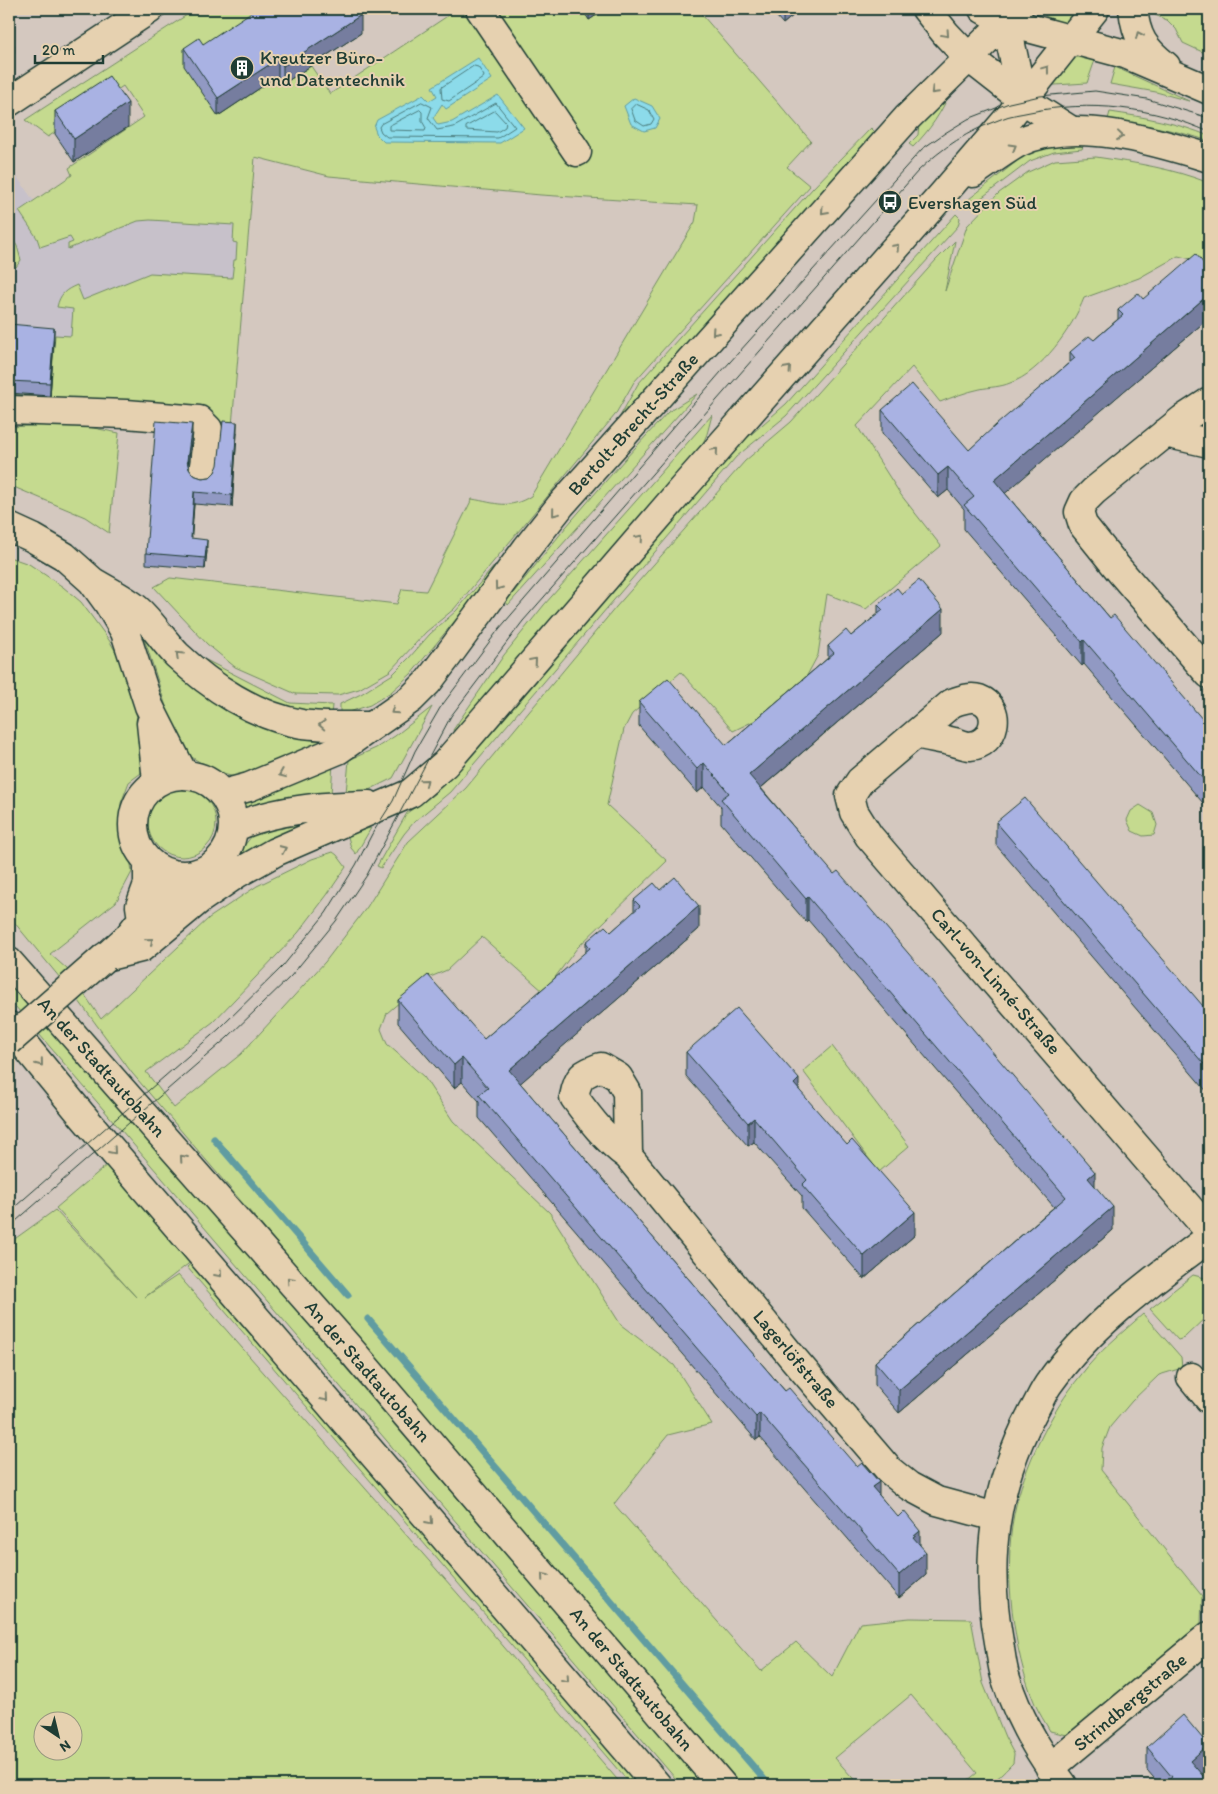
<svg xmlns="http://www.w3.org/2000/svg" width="1218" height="1794" font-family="Itim,sans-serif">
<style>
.built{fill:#c7c1ca}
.green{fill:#c5da8f;stroke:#728c62;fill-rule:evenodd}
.water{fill:#8cdbea;stroke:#609ca1}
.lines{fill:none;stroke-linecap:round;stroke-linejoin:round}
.shore{stroke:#4b7c7d;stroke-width:1}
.stream{stroke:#609ca1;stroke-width:7}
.minor-casing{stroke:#1f3d34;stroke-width:31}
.major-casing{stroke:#1f3d34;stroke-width:31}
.highway-casing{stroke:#1f3d34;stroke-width:31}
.minor{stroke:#e6d1b0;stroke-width:28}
.major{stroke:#e6d1b0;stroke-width:28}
.highway{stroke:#e6d1b0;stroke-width:28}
.tram{stroke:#1f3d34;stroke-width:1}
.major-bridge-casing{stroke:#1f3d34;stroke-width:31;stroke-linecap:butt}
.major-bridge{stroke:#e6d1b0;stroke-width:28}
.wall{fill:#9199c3;stroke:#1f3d34}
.shaded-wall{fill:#767d9f;stroke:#1f3d34}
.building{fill:#a9b2e3;stroke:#1f3d34}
.oneway{stroke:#79806c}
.labels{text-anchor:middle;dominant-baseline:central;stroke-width:4;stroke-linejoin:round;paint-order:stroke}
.poi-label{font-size:19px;fill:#1f3d34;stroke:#e6d1b0;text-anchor:start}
.street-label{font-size:19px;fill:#1f3d34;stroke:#e6d1b0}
</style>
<rect width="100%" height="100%" fill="#d4c8bf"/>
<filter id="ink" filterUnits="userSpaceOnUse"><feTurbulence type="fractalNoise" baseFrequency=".02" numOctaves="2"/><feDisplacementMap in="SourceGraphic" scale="10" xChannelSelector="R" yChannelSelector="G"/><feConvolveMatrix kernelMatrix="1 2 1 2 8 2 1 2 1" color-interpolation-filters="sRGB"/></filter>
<g filter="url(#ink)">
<!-- built -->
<path class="built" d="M254 157 243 291 121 409 9 404V165L40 210Z"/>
<!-- green -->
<path class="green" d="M196 9H272L330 94 458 9H697L811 141 787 167 810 186 634 382 615 415 454 609 426 632 390 671 359 689 338 695 296 694 235 667 207 644 154 587 170 578 397 604 402 589 426 591 472 499C496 503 509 510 531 496L695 222 698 205 541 195 329 176 255 157 232 426 194 412 9 404V394L50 397 55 335 71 336 73 309 57 307C60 294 65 290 77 285L83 300 150 273 232 278 234 260H236L237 243 233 242 234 225 150 220 138 221 68 249V244L73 242 70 237 40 247 37 238 19 211 72 175 69 168 144 117 123 86 48 137 25 120Z
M1047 9H1077L1084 12 1069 25 1045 16Z
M1151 9H1209V55L1183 43 1176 29 1167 20 1155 15 1151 11Z
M1068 53 1095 60 1087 83 1039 86Z
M1115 67 1189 101 1156 92 1110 84Z
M951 90C942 112 930 130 913 147L909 144 918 135 919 123Z
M1110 112C1144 117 1178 123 1209 136V141C1176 130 1142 124 1108 119Z
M871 128 878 135 645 395 619 418 638 384 813 188Z
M1084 143 1082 149 1054 152 1030 161 976 202 969 199 1026 154 1040 149Z
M1096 157C1136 163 1171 168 1209 183V263L1178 256 1139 278 1084 298C1073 327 1041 373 1010 383 1001 387 990 387 980 389 966 392 953 397 940 402L912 367 857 426 901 495 941 546 866 609 827 594 818 655 804 681 764 716 733 731 681 672 632 714 624 729 607 805 667 861 577 948 544 992 482 937 447 970 428 978 387 1013 381 1029 387 1044 424 1077 453 1121 550 1213 621 1325 674 1365 712 1424 668 1435 614 1504 761 1671 796 1642 832 1677 860 1623 910 1618 971 1619 983 1683 1005 1737 1014 1754 1013 1763C1000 1776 986 1794 967 1781L977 1773 911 1695 835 1758 859 1785H742L538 1547 400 1388 132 1073 79 1001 9 916V557L29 564 63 587 81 602 109 640 129 675 143 751 141 773 129 782 121 803 120 829 129 850 132 872 116 902 50 954 67 969 101 1019 209 918 257 886 312 859 333 852 337 855 346 867 327 895 298 933 213 1022 146 1072 174 1108 241 1054 325 962 367 907 408 842 466 788 616 607 745 461 791 422 936 260 955 241 945 291 967 226 999 193 1028 172 1055 160Z
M956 214 960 218 958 226 786 416 736 457 450 792 414 822 404 834 381 868 377 866 407 813 434 794 455 774 732 451 786 404Z
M9 233 17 246 21 260 16 267 9 271Z
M697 394 508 605 506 602 566 527 625 459 668 412Z
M712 415 707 434 700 450 454 732 453 730 504 655 544 605Z
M73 424 119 433 109 533 85 517 9 485V427Z
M496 564 472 600 411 674 391 692 370 705 340 715V704L361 694 393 674 409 658 430 634 456 611Z
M133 613 168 655 333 737 332 748 243 779 215 772 187 754 176 738 147 647Z
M206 660 290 703 332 705 331 716H309L261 701 205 661Z
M432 707 393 778 369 790 346 793 349 760 376 748 395 736Z
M333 762 331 795 242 808 240 801Z
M148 823a34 34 0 1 1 68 0a34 34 0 1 1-68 0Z
M1140 805 1153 813 1157 825 1154 835 1143 836 1132 831 1127 820 1131 811Z
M332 813 219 876 233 860 255 832Z
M371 828 356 854 351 848 347 833Z
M9 980 172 1165 703 1785H681L9 999Z
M832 1046 909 1146 879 1172 803 1071Z
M108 1164 192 1261 145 1297 178 1275 480 1619 622 1785H9V1243L55 1210 136 1297 56 1208ZM42 1722H72V1752H42Z
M193 1262 642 1785H631L187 1267Z
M1193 1275 1205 1278 1209 1283V1314L1184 1338 1178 1340 1150 1309Z
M1143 1314 1181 1357 1182 1368 1159 1375 1132 1401 1110 1427 1102 1448 1101 1470 1202 1596 1201 1623 1067 1735 1050 1731C1045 1722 1039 1713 1035 1704 1013 1652 1003 1570 1014 1514 1024 1466 1050 1413 1081 1375 1098 1352 1122 1333 1143 1314Z"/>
<!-- water -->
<path class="water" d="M478 58 492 79 446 109 442 104 433 118 438 125 452 122 498 95 524 128 500 143 384 142 377 135 374 127 377 120 423 95 429 101 437 96 432 87Z
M634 98 652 106 660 119 655 128 644 131 631 124 624 106Z"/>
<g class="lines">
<!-- shore -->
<path class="shore" d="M474 66 478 67 484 76 483 78 449 101 442 99 441 88Z
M422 102 432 107 428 118 437 130 454 127 496 103 515 127 498 138 387 137 381 132 379 127 381 124Z
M636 104 649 110 654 119 651 124 644 126 635 120 631 109Z
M420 110 422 112V121L426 128 425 131 389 130V126Z
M495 111 506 123 505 127 497 132 466 130V127Z"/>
<!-- stream -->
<path class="stream" d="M214 1139 348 1295
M368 1319 769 1785"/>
<!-- minor casing -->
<g class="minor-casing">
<path id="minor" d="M480 9 577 152
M926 9 946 34 968 57
M983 9 1006 22
M9 102 150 9
M1209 402 1183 419 1094 491 1084 501 1079 512 1083 525 1120 571 1209 674
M9 410 126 414 199 420 208 429 203 474
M1165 433 1209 443
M916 734C929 737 942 739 954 742 959 743 965 746 970 746 996 744 1003 708 979 699 970 696 960 700 952 703L860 781 850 796 854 812 869 836 1209 1231
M628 1156 627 1092 618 1077 601 1067C582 1074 578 1076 574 1097 590 1119 606 1140 628 1156L793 1358 889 1470 909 1486 937 1501 996 1517
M1191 1377 1209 1399
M1050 1768 1209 1636
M1063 1785C1039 1753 1018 1718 1006 1679 1002 1667 1001 1654 999 1642 984 1560 994 1486 1033 1412 1039 1402 1043 1391 1050 1382 1091 1324 1153 1280 1209 1238"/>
</g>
<!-- major casing -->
<g class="major-casing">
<path id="major" d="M1133 9C1136 37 1144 49 1166 66
M1006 22 1125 54 1209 90
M1006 22 1023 100
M968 57 1023 100 1072 131
M973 173C988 163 1002 152 1018 143 1072 116 1155 141 1209 158
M133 825a50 50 0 1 1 100 0a50 50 0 1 1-100 0Z
M223 794 249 787 338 750 411 699 428 682 453 649 527 548 561 505 907 118 1018 9
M233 828C275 809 323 806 369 805
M142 919 140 906 148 884V861
M108 955 128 937 142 919 161 907 188 875
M105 957 141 948 200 899 238 873 275 852 411 793 445 764 683 488 943 194 1010 116 1095 9"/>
</g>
<!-- highway casing -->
<g class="highway-casing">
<path id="highway" d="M9 527 33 538 64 556 92 581 108 603 125 632 149 706 184 775
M92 581C106 590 124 598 137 609 152 622 163 641 177 655 211 687 255 716 302 724 324 727 348 726 370 726
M151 723 157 781
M9 962 350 1349 722 1785
M9 1026 81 1114 657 1785"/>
</g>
<!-- minor -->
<use href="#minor" class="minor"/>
<!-- major -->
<use href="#major" class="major"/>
<!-- highway -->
<use href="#highway" class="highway"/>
<!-- tram -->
<path class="tram" d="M9 1212 219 1029 283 966 326 913 356 865 372 834 393 801 415 751 440 708 499 629 721 372 922 149 945 133 968 119 1009 103 1040 96 1095 91 1147 99 1209 118
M9 1227 227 1038 291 976 336 921 367 875 451 716 523 621 918 171C943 147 968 131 1001 119 1010 115 1021 114 1030 112 1089 100 1154 107 1209 132"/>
<!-- major-bridge casing -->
<g class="major-bridge-casing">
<path id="major-bridge" d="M9 1041 105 957"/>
</g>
<!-- major-bridge -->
<use href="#major-bridge" class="major-bridge"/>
</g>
<!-- wall -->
<path class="wall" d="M582 9H606L589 20Z
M770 9H801L783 24Z
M361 33 283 84 278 76 218 116 184 66V48L203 44Z
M55 111 128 127 74 162 55 134Z
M1209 270V318L1005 493 1110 618 1209 727V810L1084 664 1082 666 964 529V509L948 490 938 498 882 433V410L969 450 1070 362V352L1094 340 1118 319V310Z
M9 324 54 340 50 396 9 393Z
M237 433 232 507 194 504 191 538 207 551 205 569 146 564V553L192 435 189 469 193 475 202 478 210 477 215 472Z
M902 594 943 632 761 788 1095 1187 1113 1230 899 1413 875 1385V1362L1054 1207 808 920 806 922 721 823V807L704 787 697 793 639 726V702L726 745 828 658V646L851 636 878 614V605Z
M996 822 1209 1013V1094L996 845Z
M660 890 699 929 520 1083 785 1391 879 1495 920 1545 926 1575 899 1598 760 1437 756 1440 479 1118V1101L462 1082 454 1088 398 1023V1000L484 1039 586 952V942L611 932 634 912V900Z
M686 1052 799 1091 915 1235 864 1279 802 1208V1196L754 1142 748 1146 686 1076Z
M1147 1747 1208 1768 1201 1774 1209 1785H1160L1147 1770Z"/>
<!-- shaded-wall -->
<path class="shaded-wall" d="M589 9H606L589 20Z
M783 9H801L783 24Z
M361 15V33L283 84V66Z
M14 45V53L9 57V49Z
M278 59V76L218 116V98Z
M128 103V127L74 162V139Z
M1209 294V318L994 503V480Z
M54 328V340L50 396V383Z
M237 422V433L232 507V495Z
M192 424V435L187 472V461Z
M948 467V490L938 498V475Z
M194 492V504L191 549V538Z
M207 540V551L205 569V558Z
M943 609V632L749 798V775Z
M1084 640V664L1082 666V642Z
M704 763V787L697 793V769Z
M808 897V920L806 922V899Z
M699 906V929L509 1093V1070Z
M462 1058V1082L454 1088V1065Z
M799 1079V1102L794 1084Z
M754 1118V1142L748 1146V1123Z
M1095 1172V1195L1088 1178Z
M1113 1207V1230L899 1413V1390Z
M915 1212V1235L864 1279V1256Z
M760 1413V1437L756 1440V1417Z
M879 1482V1505L872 1487Z
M920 1531V1554L913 1537Z
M926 1552V1575L899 1598V1575Z
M1208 1745V1768L1190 1784V1761Z"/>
<!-- building -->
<path class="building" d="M256 9H357L361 15 283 66 278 59 218 98 184 48 199 38 203 44Z
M9 36 14 45 9 49Z
M109 76 128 103 74 139 55 111Z
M1196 254 1209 270V294L994 480 1110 618 1114 615 1209 727V786L1084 640 1082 642 964 505 974 497 948 467 938 475 882 410 912 384 969 450 996 425 1075 358 1070 352 1089 336 1094 340 1123 315 1118 310 1138 293 1143 299Z
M9 324 54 328 50 383 9 381Z
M156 421 192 424 187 461 189 469 193 475 202 478 210 477 215 472 218 465 223 421 237 422 232 495 194 492 191 538 207 540 205 558 146 553Z
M919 580 943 609 749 775 834 874 838 871 1095 1172 1088 1178 1113 1207 899 1390 875 1362 1066 1197 808 897 806 899 721 799 729 793 704 763 697 769 639 702 668 678 726 745 834 653 828 646 846 630 851 636 883 610 878 605 897 588 902 594Z
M1025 798 1209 1013V1070L996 822Z
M675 877 699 906 509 1070 785 1391 789 1388 857 1467 862 1463 879 1482 872 1487 898 1517 904 1511 920 1531 913 1537 926 1552 899 1575 760 1413 756 1417 479 1095 488 1088 462 1058 454 1065 398 1000 428 975 484 1039 590 948 586 942 605 926 611 932 640 906 634 900 654 883 660 890Z
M737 1008 799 1079 794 1084 847 1145 852 1140 915 1212 864 1256 802 1185 807 1180 754 1118 748 1123 686 1052Z
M1183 1715 1208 1745 1190 1761 1209 1783V1785H1163L1172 1777 1147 1747Z"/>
<!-- one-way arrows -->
<defs><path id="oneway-chevron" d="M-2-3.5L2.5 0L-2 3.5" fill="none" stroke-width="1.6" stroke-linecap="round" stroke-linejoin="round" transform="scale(1.25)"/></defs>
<g class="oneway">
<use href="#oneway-chevron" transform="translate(946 34) rotate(48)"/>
<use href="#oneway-chevron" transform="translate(1139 35) rotate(-114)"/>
<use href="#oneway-chevron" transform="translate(1046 69) rotate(-53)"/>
<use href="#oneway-chevron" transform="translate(934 91) rotate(135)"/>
<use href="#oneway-chevron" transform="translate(1120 136) rotate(6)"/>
<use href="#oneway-chevron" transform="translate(1013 147) rotate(-30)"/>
<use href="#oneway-chevron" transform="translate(824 211) rotate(132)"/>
<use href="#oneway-chevron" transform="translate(896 247) rotate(-48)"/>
<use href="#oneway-chevron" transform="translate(715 332) rotate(132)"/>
<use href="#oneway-chevron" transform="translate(788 369) rotate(-48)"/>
<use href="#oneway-chevron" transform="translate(715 451) rotate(-49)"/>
<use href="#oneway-chevron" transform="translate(555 513) rotate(129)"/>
<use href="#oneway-chevron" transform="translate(640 538) rotate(-49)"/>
<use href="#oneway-chevron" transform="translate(498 587) rotate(126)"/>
<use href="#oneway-chevron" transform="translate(179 655) rotate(-136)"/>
<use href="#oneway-chevron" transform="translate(534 661) rotate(-49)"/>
<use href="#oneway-chevron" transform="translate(394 711) rotate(145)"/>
<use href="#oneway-chevron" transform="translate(322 725) rotate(-177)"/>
<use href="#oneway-chevron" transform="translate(282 774) rotate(158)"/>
<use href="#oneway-chevron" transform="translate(425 782) rotate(-39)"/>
<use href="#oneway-chevron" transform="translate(283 849) rotate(-24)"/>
<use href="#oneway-chevron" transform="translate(150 941) rotate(-41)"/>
<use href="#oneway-chevron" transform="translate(40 1063) rotate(51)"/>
<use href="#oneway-chevron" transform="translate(113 1151) rotate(49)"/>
<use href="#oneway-chevron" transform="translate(183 1158) rotate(-131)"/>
<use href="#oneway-chevron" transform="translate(219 1274) rotate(49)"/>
<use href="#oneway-chevron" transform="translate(290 1280) rotate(-131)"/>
<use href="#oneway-chevron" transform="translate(325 1398) rotate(49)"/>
<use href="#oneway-chevron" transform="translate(430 1521) rotate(49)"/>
<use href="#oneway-chevron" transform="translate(544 1576) rotate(-130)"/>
<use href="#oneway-chevron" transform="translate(566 1679) rotate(49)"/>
</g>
</g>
<!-- icons -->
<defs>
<g id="building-disc" transform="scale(1.25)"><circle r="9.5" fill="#1f3d34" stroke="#e6d1b0"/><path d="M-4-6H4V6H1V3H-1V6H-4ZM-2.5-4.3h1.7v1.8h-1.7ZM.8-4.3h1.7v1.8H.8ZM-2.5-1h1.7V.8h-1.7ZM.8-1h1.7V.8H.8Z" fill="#fff"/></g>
<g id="bus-disc" transform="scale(1.25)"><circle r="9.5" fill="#1f3d34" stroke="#e6d1b0"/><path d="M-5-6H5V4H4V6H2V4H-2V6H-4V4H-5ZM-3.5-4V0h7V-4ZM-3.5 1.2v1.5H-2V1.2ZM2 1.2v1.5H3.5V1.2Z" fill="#fff"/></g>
</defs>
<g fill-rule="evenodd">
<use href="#building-disc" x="242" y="68"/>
<use href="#bus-disc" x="890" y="202"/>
</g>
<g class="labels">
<!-- poi labels -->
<g class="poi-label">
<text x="260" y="57">Kreutzer Büro-<tspan x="260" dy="22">und Datentechnik</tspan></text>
<text x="908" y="202">Evershagen Süd</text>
</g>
<!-- street labels -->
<g class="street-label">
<text transform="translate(633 424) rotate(-48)">Bertolt-Brecht-Straße</text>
<text transform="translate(996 981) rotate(49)">Carl-von-Linné-Straße</text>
<text transform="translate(102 1067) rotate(48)">An der Stadtautobahn</text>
<text transform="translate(796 1359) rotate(50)">Lagerlöfstraße</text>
<text transform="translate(368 1371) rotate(49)">An der Stadtautobahn</text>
<text transform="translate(632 1679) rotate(50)">An der Stadtautobahn</text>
<text transform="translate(1130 1702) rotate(-40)">Strindbergstraße</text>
</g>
</g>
<!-- margin -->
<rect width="1218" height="1794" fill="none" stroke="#e6d1b0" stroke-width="30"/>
<rect x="15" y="15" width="1188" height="1764" fill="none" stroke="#1f3d34" stroke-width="2" filter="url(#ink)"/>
<!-- north arrow -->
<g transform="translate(58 1736) rotate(145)"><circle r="24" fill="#e6d1b0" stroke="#96967e"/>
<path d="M0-4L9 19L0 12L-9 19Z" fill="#1f3d34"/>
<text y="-8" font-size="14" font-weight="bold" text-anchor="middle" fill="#1f3d34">N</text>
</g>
<!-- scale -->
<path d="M35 55v8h68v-8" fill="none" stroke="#1f3d34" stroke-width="2.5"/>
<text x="42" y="55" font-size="15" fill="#1f3d34" stroke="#e6d1b0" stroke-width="4" paint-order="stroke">20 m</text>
</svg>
